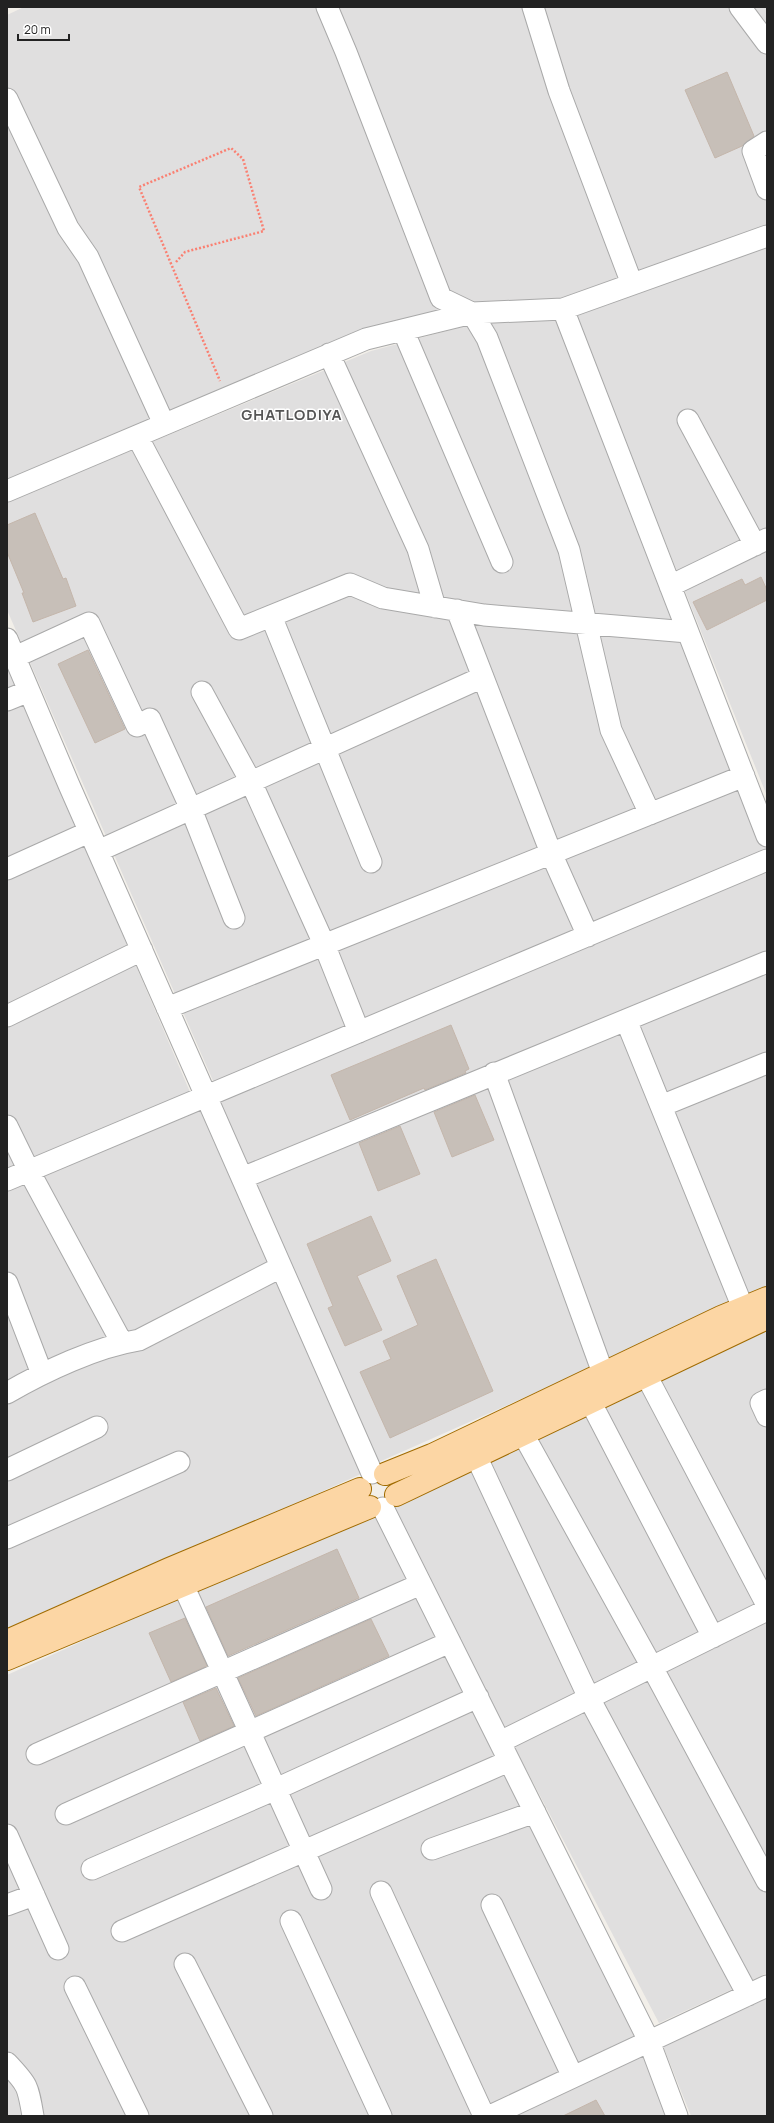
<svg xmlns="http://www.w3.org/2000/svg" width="774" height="2123" font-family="Manrope,sans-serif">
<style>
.residential{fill:#e0dfdf}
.building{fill:#c7bfb8;stroke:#c4b6ab}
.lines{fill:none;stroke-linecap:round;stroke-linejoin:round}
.minor-casing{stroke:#a9a9a9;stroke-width:23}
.major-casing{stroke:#a06b00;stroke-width:24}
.path{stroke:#fa8072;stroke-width:2.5;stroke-dasharray:2 2;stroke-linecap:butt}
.minor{stroke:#fff;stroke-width:21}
.major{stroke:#fcd6a4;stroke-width:22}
.labels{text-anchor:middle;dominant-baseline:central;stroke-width:3;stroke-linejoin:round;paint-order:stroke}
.district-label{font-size:15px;font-weight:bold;letter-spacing:1px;fill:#555;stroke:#fff}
</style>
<rect width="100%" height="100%" fill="#f2efe9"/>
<!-- residential -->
<path class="residential" d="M24 7H767V229L563 303 476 305 7 485V15Z
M767 244V796L574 314Z
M560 315 767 849V855L214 1083 7 610V502L371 351 469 325Z
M7 664 190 1092 7 1168Z
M767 869V1290L379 1462 218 1101Z
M202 1106 361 1474 7 1633V1187Z
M767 1325V1973L659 2023 391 1511 399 1502Z
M369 1513 381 1515 641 2037 473 2116H7V1675Z
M767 1996V2116H691L663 2046Z
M644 2053 668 2116H510Z"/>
<!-- building -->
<path class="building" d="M727 72 754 136 742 146 715 158 685 90Z
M35 513 63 579 66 578 76 606 33 622 22 593H24L7 552V525Z
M761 577 767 590V600L707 630 693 602 742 579 745 585Z
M88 650 125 729 95 743 58 664Z
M451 1025 469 1069 465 1071 466 1073 425 1090 424 1088 350 1120 331 1075Z
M475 1095 494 1140 452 1157 434 1112Z
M400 1126 420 1174 378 1191 359 1143Z
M371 1216 391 1261 357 1276 382 1330 345 1346 328 1308 333 1306 307 1244Z
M436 1259 493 1391 390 1438 360 1372 391 1359 383 1341 418 1325 397 1276Z
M337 1549 359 1598 228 1656 206 1607Z
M185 1618 207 1666 171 1682 149 1633Z
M371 1619 389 1656 256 1716 238 1678Z
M216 1688 234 1726 200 1741 183 1702Z
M596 2100 605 2116H563Z"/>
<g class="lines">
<!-- minor casing -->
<g class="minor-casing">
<path id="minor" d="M327 7 346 52 441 298 472 313 487 338 569 550 611 730 650 814
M533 7 559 91 632 284
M740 7 767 43
M7 99 68 228 88 257 164 424
M767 142 753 151 767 189
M767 236 563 309 767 836
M403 330 502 562
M329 354 418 549 435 607
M688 420 755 545
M137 436 239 629 350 584 383 598 484 615 688 632
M7 491 366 339 472 313 563 309
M670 586 767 539
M457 610 551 853 588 936
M271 616 371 862
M7 639 69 785 372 1473
M15 657 89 623 137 726 150 719 191 809 234 918
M202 692 251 782 324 944 359 1032
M7 700 29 691
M98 851 483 677
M7 869 89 832
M167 1008 744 776
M7 1016 142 950
M626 1020 743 1308
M494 1073 603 1373
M661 1106 767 1063
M7 1126 29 1171 122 1343
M242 1178 767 962
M7 1180 767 860
M7 1283 42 1374
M646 1375 767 1605
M7 1393C45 1371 96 1347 139 1340L281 1267
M767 1400 761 1403 767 1416
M590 1401 713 1637
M523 1434 652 1667 767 1881
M476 1456 589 1698 748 1995
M7 1470 97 1427
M383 1508 649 2041 677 2116
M7 1538 179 1462
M183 1585 321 1889
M500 1742 767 1610
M37 1754 421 1584
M66 1814 450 1642
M7 1835 58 1949
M432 1849 535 1812
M92 1869 276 1789 478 1697
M381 1892 484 2116
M7 1905 34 1895
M492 1905 573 2077
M291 1921 381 2116
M122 1931 509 1761
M185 1964 262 2116
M75 1987 138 2116
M7 2063C28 2085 28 2086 33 2116
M490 2116 767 1986"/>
</g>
<!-- major casing -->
<g class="major-casing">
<path id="major" d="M385 1474 432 1455 721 1317 767 1298
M396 1495 767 1318
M7 1641 169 1569 360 1489
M7 1659 370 1507"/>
</g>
<!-- path -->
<path class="path" d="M176 262 185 252 264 231 243 159 231 148 139 187 220 381"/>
<!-- minor -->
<use href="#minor" class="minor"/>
<!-- major -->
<use href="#major" class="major"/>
</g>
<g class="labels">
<!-- district labels -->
<g class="district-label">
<text x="292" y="414">GHATLODIYA</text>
</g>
</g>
<!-- border -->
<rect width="774" height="2123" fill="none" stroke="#222222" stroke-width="16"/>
<!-- scale -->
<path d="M18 34v6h51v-6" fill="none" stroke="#222222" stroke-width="2"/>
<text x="24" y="34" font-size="12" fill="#222222" stroke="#ffffff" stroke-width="3" paint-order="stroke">20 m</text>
</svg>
